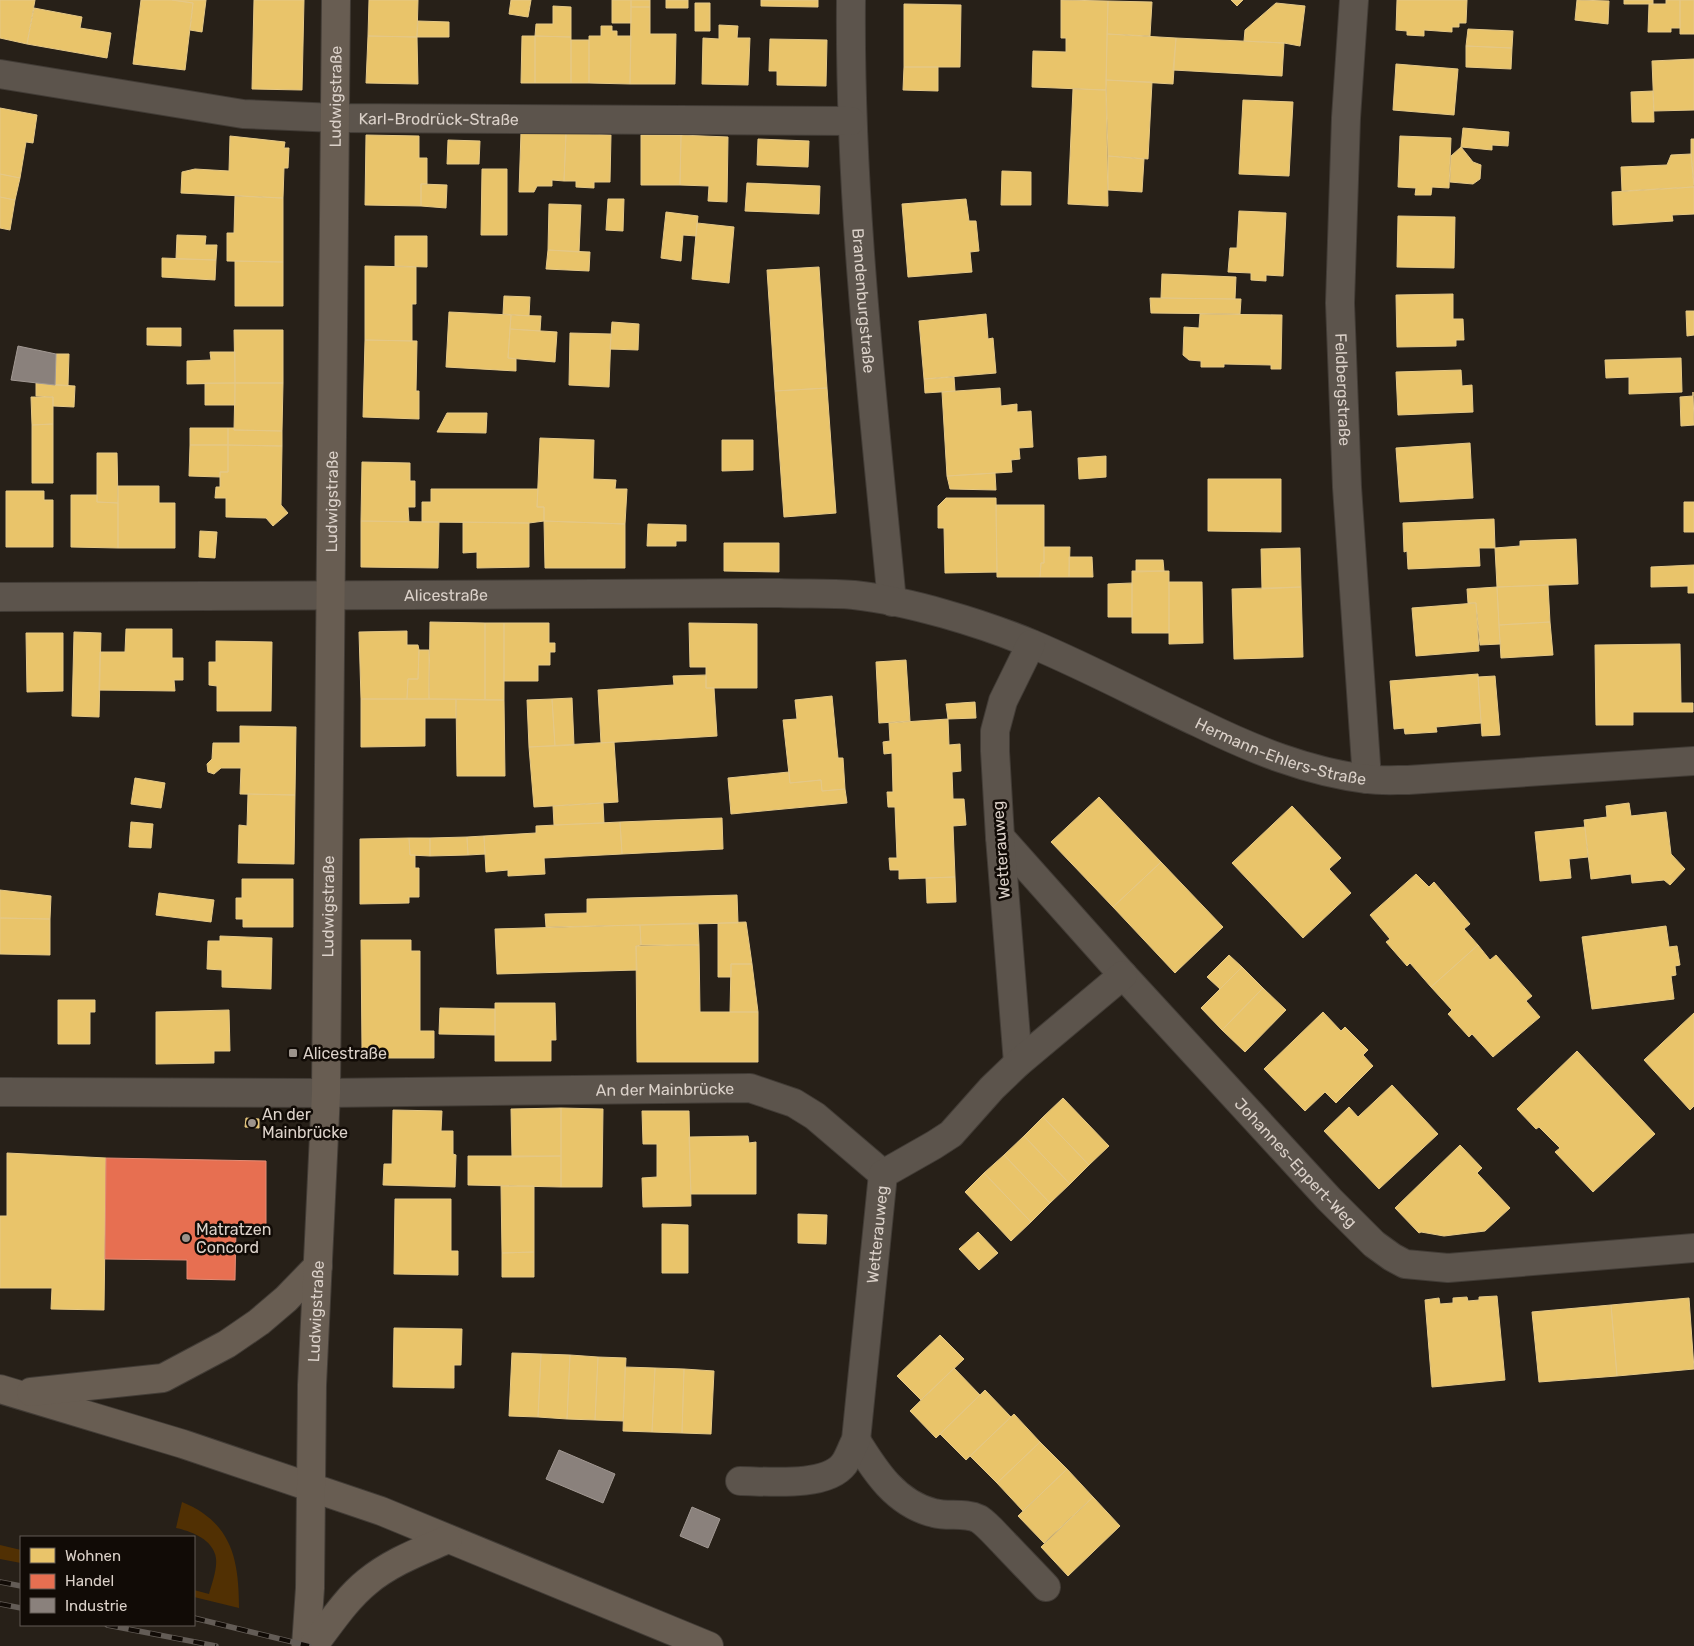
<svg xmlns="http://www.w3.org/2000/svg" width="1694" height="1646" font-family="Rubik,sans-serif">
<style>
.green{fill:#513003}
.homes{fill:#e9c46a;stroke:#e5c886}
.shops{fill:#e76f51;stroke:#e38c75}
.industry{fill:#8a817c;stroke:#a29993}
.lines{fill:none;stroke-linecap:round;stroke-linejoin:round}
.minor-casing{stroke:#423c36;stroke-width:30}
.major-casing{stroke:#423c36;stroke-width:30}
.minor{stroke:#5c544c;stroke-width:28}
.major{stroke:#685d52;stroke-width:28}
.rail-casing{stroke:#635c56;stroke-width:5.5}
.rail{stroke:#110b06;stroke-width:4;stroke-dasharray:11;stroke-linecap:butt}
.poi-dot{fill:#9c938b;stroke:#110b06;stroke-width:2}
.labels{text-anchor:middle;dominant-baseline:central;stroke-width:5;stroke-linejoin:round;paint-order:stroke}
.street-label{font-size:16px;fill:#dbd1c9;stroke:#110b06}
.poi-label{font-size:16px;fill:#dbd1c9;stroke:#110b06;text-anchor:start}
</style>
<rect width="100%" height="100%" fill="#272018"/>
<!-- green -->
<path class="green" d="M182 1502C231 1522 239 1558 239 1608L194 1597V1590L209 1594C212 1583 219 1565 215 1554 210 1538 190 1531 176 1528Z
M0 1545 21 1550V1563L0 1559Z"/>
<!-- homes -->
<path class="homes" d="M0 0H35L27 44 0 38Z
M141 0H172L193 3 185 70 133 64Z
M172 0H206L202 32 190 30 193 3Z
M254 0H304L302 90 252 89Z
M369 0H418L417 37 368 36Z
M511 0H531L528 17 509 14Z
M612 0H631V23H612Z
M631 0H650V7H631Z
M666 0H688V8H666Z
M761 0H818V7L761 6Z
M1061 0 1108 1 1106 90 1032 87 1033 51 1066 52V38H1061Z
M1231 0H1243L1237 6Z
M1397 0H1467L1466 23H1459V27H1452V32L1424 30V36L1407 35V31L1396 30Z
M1577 0 1609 1 1608 24 1575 20Z
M1624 0H1653V4H1624Z
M1666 0H1680V28H1671V32H1648L1649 4H1666Z
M1680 0H1694V34H1680Z
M1108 1 1152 2 1150 36 1107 34Z
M695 3H710V31H695Z
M1276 3 1305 6 1300 46 1284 43 1244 41 1245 30Z
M904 4 961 5 960 67H904Z
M553 6 571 7V37L535 36 536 24H553Z
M631 7H650V34H676L675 84H630Z
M34 8 82 17 80 28 111 33 107 58 27 44Z
M418 21 449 22V37H417Z
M719 25 738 26 737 38H750L748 85 702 84 703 38 719 39Z
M601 26H612V31H617V36H631L630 84 589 83V36H601Z
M1468 29 1513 31 1512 48 1466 46Z
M1107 34 1176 38 1173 84 1106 80Z
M368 36 417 37 418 84 366 83Z
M522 36H535V83H521Z
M535 36 571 37V83H535Z
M1176 38 1284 43 1282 76 1173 70Z
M770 39 827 40 826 86 777 85V71H769Z
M571 40H589V83H571Z
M1466 46 1512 48 1511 69 1466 67Z
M1694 59V110L1654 111 1652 61Z
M1396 64 1458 69 1454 115 1393 110Z
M904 67H938V91L903 90Z
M1106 80 1152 82 1148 159 1108 156Z
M1073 89 1106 90 1108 206 1068 204Z
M1653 91 1654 122H1632L1631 92Z
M1243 100 1293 102 1289 176 1239 174Z
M0 108 37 115 33 143 26 142 20 178 0 174Z
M1463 128 1509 132 1508 146 1492 145V150L1461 147Z
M521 132 566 133 564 181 552 180V186H537L534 192H519Z
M566 133 611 135 610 182H594V188L576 187V181H564Z
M366 135 419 136V158H427V184H421V206L365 205Z
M641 135H681L680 185H641Z
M681 135 728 137 727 202 708 201 709 186 680 185Z
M230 136 285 142 284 148H289L288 168H284L283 198 181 193 182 172 195 169 229 171Z
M1400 136 1451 138 1449 188 1432 187 1431 195H1415L1416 188 1398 187Z
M758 139 809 141 808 167 757 165Z
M1691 139H1694V185L1691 154Z
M448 140 480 141 479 164H447Z
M1461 147 1473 162 1481 165 1480 179 1473 184 1450 182 1451 156Z
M1691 154 1694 187 1622 191 1621 167 1667 165 1671 155Z
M1108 156 1144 159 1142 192 1108 190Z
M482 169H507V235H481Z
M1002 171 1031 172V205H1001Z
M0 174 20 178 15 200 0 197Z
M747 183 820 186 819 214 745 211Z
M421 184 447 185 446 208 421 206Z
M1694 187V214L1672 215 1673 221 1613 225 1612 192Z
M235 196 283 198V262L227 261V233H234Z
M0 197 15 200 10 230 0 228Z
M608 199H624L623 231 606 230Z
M966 199 969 221H976L979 251 970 252 972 272 908 277 902 204Z
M549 204 581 205 579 252 548 250Z
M1239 211 1286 213 1283 276 1266 275V281L1251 280V273L1228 272 1230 248H1237Z
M666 212 698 216 696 236 683 235 681 261 661 258Z
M1398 216 1455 217 1454 268 1397 267Z
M697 223 734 227 729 283 692 279Z
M177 235 206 236 205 245H217L216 260 176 259Z
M395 236H427V267L395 266Z
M548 250 590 252 589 271 546 269Z
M162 258 216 260 215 280 162 277Z
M235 261 283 262V306H235Z
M365 266 416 267V304H412V341L365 340Z
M819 267 827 388 775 391 767 270Z
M1162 274 1236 277 1235 299 1161 298Z
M1453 294V319H1463L1464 340H1456V346L1397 347 1396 295Z
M504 296 530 297 529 316 503 314Z
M1150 298 1241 299 1240 314 1151 313Z
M1686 311H1694V335L1687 336Z
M449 312 511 315 508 358 516 359V371L446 367Z
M986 314 988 339 993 338 996 373 924 379 919 321Z
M1200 314 1282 315 1281 369H1271V365L1224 364V367H1201V361L1189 360 1183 355 1184 327 1199 328Z
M511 315 541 316 540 331 510 329Z
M612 322 639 324 638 350 610 349Z
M147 328H181V346L147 345Z
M510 329 557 332 555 362 508 358Z
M234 330H283V383H235Z
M570 333 611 334 609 387 569 385Z
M365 340 417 341 416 391H419V419L363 417Z
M210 352H235V383L187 384V361L211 360Z
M56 354H69L68 386 55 385Z
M1681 358 1682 392 1629 394V377L1606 378 1605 360Z
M1461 370 1462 386 1472 385 1473 412 1398 415 1396 372Z
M954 377 955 391 925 393 924 379Z
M36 383 75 386 74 407 53 406V397L36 396Z
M205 383H235V405H205Z
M235 383H283L282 431 234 430Z
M827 388 836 513 784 517 775 391Z
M1000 388 1001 406 1017 404V412L1031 411 1033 447 1019 448 1020 459 1011 460 1012 472 947 476 942 392Z
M1693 392 1694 425 1681 426 1680 397 1693 396Z
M31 397H53V424L32 425Z
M447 413H487L486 433 437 432Z
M53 424V483H32V425Z
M190 428H228V445H190Z
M228 428H234V430L282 431V446L228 445Z
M540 438 594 440 593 479 616 480 615 489H627L625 524 544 521V507H537Z
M722 440H753V470L722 471Z
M1470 443 1473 498 1400 502 1396 448Z
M190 445H228V472H220V477L189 476Z
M228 445 282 446 281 505 288 513 273 526 266 518 226 517V498H215L216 487H220V472H228Z
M97 453H117L118 503 97 502Z
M1106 456V477L1079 479 1078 458Z
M362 462 410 463V481H415V507H408L409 522 361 521Z
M995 473 996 490 950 489 947 476Z
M1208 479H1281V532L1208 531Z
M118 486H159V503H175V548H118Z
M431 489H538L537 507H544V521L529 523 422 522V502H431Z
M6 491H44V500H53V547H6Z
M71 495H97V502L118 503V548L71 547Z
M946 498H996L997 572 945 573 944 528H938V506Z
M1684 502H1694V532H1684Z
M996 505H1044V563H1041L1040 577H997Z
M1494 519 1495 548H1479L1480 566 1408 569 1407 551 1404 552 1403 523Z
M361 521 439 522 438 568 361 567Z
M544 521 625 524V568H545Z
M463 522 529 523V567L477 568V552L463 553Z
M648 524 686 525V541H676V546H647Z
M200 531 217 532 215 558 199 557Z
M1576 539 1578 584 1497 587 1495 548 1520 546V541Z
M724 543H779V572L724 571Z
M1044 547H1070L1069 577H1040L1041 563H1044Z
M1300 548 1301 587 1262 589 1261 549Z
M1069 557H1092L1093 577H1069Z
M1136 560H1163L1164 571 1136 572Z
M1694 565V593H1688V586L1651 587V567Z
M1132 571H1169V633H1132Z
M1169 582H1202L1203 643 1169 644Z
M1132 583V617H1108V584Z
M1548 585 1550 622 1499 625 1497 587Z
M1301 587 1303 657 1234 659 1232 589Z
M1497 587 1500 644 1480 645 1476 603H1468L1467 589Z
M1476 603 1479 651 1416 656 1412 608Z
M430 622 485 623V700L429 699Z
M1550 622 1553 655 1501 658 1499 625Z
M485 623H504V700H485Z
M504 623H549V643H555V652H550V665H538V681H504Z
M689 623 757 624V688H706V667H690Z
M126 629H172V658H183V680H174L175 691 99 690 100 652H125Z
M407 631V645H418L419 650 418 679H408L407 699H361L359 632Z
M74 632 101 633 99 717 72 716Z
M26 633H63V691L27 692Z
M216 641 272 642 271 711H217V686L209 685V662H216Z
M1680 644 1681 703H1693V712H1633V725H1596L1595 645Z
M419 650H429V699H407L408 679H418Z
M906 660 910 721 879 723 876 662Z
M1478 674 1481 723 1436 727 1437 732 1405 734 1404 728 1394 729 1390 681Z
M706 675V688H714L717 736 601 743 598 690 674 685 673 676Z
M1495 676 1500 735 1482 736 1478 677Z
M832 696 838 758H843L845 789 822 791 821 780 790 783 783 720 797 719 795 700Z
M572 698 574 745 555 746 552 699Z
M361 699H456V718H425V746L361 747Z
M456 699 504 700 505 776H457Z
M552 699 555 746 529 747 527 700Z
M975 702 976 718 948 719 946 704Z
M948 719 949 745 960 744 961 771 952 772 953 799H964L966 825 953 826 955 877 899 879V870H890L889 858H897L895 807H888L887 792H893L892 753 884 754 883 742 890 741 889 723Z
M240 726 296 727 295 795 240 794 241 768H221L214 774 208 772 207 764 212 759 213 743H240Z
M614 742 618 802 534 807 529 747Z
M789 772 790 783 821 780 822 791 845 789 847 803 731 814 728 778Z
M135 778 165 783 161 808 131 804Z
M248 794 295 795 294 864 238 863 239 825 247 826Z
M1099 797 1161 862 1113 907 1051 842Z
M603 803 604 823 554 825 553 806Z
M1629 803 1631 816 1666 812 1671 854 1685 869 1670 885 1664 880 1632 883 1631 874 1591 879 1584 820 1607 817 1606 806Z
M1292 806 1341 858 1329 869 1351 893 1303 938 1232 863Z
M722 818 723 849 622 854 620 822Z
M131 822 153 824 151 848 129 847Z
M620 822 622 854 544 858 545 874 508 876V870L486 872 484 836 536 833V826Z
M1585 827 1588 857 1569 859 1571 878 1540 881 1535 832Z
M484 836 485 854 468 855 467 837Z
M467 837 468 855 430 856V838Z
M409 838 410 855H415V868H419V897H409V903L360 904V839Z
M409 838H430V856L410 855Z
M1161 862 1223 927 1175 973 1113 907Z
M1416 874 1429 887 1434 882 1470 924 1464 929 1478 945 1431 987 1410 963 1407 966 1386 942 1390 939 1370 915Z
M955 877 956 902 927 903 926 878Z
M242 879H293V927H243V919H236V898H242Z
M0 890 51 896 50 919 0 918Z
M159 893 214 900 211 922 156 915Z
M737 895 738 923 546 927 545 914 587 913V899Z
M0 918 50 919V955L0 954Z
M746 922 752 964H731V977H718V923Z
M698 923 699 945H641L640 925Z
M640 925 641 945 636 946 637 970 497 974 495 929Z
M1666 926 1669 947 1677 946 1680 965 1675 966 1676 975 1671 976 1674 999 1592 1009 1582 937Z
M220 936 272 938 271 989 222 987V970L207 969 208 941H220Z
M361 940H411V951H420V1031H434V1058H372V1050H362Z
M699 945 700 1012H758V1062H637L636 946Z
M1478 945 1490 960 1496 955 1532 996 1526 1001 1540 1017 1493 1057 1472 1034 1469 1037 1448 1014 1452 1010 1431 987Z
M1229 955 1242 967 1220 989 1207 977Z
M731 964H752L758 1012H730Z
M1242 967 1263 988 1222 1030 1201 1008Z
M1263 988 1286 1010 1245 1052 1222 1030Z
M58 1000H95V1012H90V1044H58Z
M495 1003H555L556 1040H551V1061H495Z
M440 1008 495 1009V1035L439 1034Z
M229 1010 230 1051H214V1063L156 1064V1012Z
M1323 1012 1341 1031 1345 1027 1368 1050 1363 1055 1373 1066 1336 1103 1325 1092 1305 1111 1264 1069Z
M1694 1013V1106L1690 1110 1644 1060Z
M1577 1051 1655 1134 1593 1192 1555 1152 1560 1148 1539 1127 1536 1129 1517 1109Z
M1392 1085 1438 1134 1379 1189 1324 1131 1349 1107 1358 1117Z
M1063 1098 1109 1146 1089 1165 1043 1117Z
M561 1108V1156L512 1157 511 1109Z
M561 1108 603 1109 602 1187H561Z
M393 1110 442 1111 441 1131H453V1154L456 1155 455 1187 383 1185 384 1164H392Z
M642 1111H689L691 1206 643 1207 642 1178 657 1177V1144H643Z
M1043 1117 1089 1165 1070 1184 1024 1136Z
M246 1118 259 1119V1128L245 1127Z
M748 1136 749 1143 756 1142V1194H691L689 1137Z
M1024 1136 1070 1184 1050 1203 1004 1155Z
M1460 1145 1482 1168 1477 1173 1510 1208 1485 1231 1444 1236 1421 1232 1419 1233 1395 1208Z
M7 1153 106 1158 104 1310 51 1309 52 1288H0V1216H7Z
M1004 1155 1050 1203 1031 1222 984 1173Z
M468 1156H561V1187L468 1185Z
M984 1173 1031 1222 1011 1241 965 1192Z
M501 1186H534V1252L502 1253Z
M395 1199H451V1251H458V1275L394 1274Z
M798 1214 827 1215 826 1244 798 1243Z
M662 1224 688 1225V1273H662Z
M978 1232 998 1253 979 1270 959 1249Z
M534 1252V1277H502V1253Z
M1497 1296 1505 1380 1432 1387 1425 1300 1439 1298 1440 1304 1453 1303V1298L1467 1297 1468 1301 1479 1300V1297Z
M1689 1298 1694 1369 1617 1376 1611 1305Z
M1611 1305 1617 1376 1539 1382 1532 1312Z
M394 1328 462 1329 461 1365H454V1388L393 1387Z
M940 1335 964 1359 921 1400 897 1376Z
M512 1353 541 1354 538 1417 509 1416Z
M541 1354 570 1355 567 1419 538 1417Z
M570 1355 598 1357 595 1420 567 1419Z
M598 1357 626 1358 623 1421 595 1420Z
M625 1367 655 1368 652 1432 623 1431Z
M655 1368 684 1369 682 1433 652 1432Z
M954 1368 980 1395 936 1438 910 1411Z
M684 1369 714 1371 711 1434 682 1433Z
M985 1390 1011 1417 966 1460 940 1434Z
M1014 1414 1040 1442 997 1483 970 1456Z
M1040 1442 1067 1469 1023 1511 997 1483Z
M1067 1469 1093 1497 1044 1543 1018 1516Z
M1093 1497 1120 1526 1068 1576 1041 1547Z"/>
<!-- shops -->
<path class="shops" d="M106 1158 266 1161V1229L236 1228 235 1280 187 1279V1260L105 1259Z"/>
<!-- industry -->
<path class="industry" d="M18 346 56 354 55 385 11 380Z
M559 1450 615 1474 603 1503 546 1479Z
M692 1507 720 1519 708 1548 680 1536Z"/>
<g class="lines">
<!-- minor casing -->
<g class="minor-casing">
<g id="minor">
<path id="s1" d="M851 0C849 201 873 401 892 602"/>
<path id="s2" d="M1354 0 1346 118 1340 303 1347 487 1367 779"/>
<path id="s3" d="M0 74 243 114 336 118 851 121"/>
<path id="s4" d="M0 597 779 593C804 594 829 593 854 595 909 601 981 623 1032 644 1089 668 1143 697 1199 723 1252 749 1308 772 1367 779 1380 781 1395 780 1408 780L1694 761"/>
<path id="s5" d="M1000 837 1123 975 1329 1199 1374 1244 1392 1257 1405 1264 1448 1268 1694 1248"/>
<path d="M1018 1063 1000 837 995 751V731L1003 701 1031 644"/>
<path id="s6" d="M0 1092 326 1093 750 1088 794 1103 815 1116 883 1174"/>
<path d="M856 1440C875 1471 896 1504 934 1513 948 1517 965 1512 979 1519 988 1525 996 1535 1004 1543 1018 1558 1032 1572 1046 1587"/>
<path id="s7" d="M740 1481C766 1481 826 1488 844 1464 849 1457 852 1447 856 1440L883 1174 934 1145 951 1134 992 1088 1018 1063 1123 975"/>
</g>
</g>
<!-- major casing -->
<g class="major-casing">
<g id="major">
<path d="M0 1389 183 1444 381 1511 709 1646"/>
<path d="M31 1392 163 1378 227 1344 259 1322 286 1299 318 1266"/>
<path id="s8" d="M306 1646 310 1588 312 1385 326 1093 336 0"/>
<path d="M313 1646C330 1624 346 1599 367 1582 391 1562 421 1551 448 1539"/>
</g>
</g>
<!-- minor -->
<use href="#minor" class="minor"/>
<!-- major -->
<use href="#major" class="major"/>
<!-- rail casing -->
<g class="rail-casing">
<path id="rail" d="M0 1582 21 1586
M0 1604 21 1608
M194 1618 309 1646
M107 1625 216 1646"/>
</g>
<!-- rail -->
<use href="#rail" class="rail"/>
</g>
<!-- markers -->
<g class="poi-dot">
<rect x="288" y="1048" width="10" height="10" rx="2.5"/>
<circle cx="252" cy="1123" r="5"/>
<circle cx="186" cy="1238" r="5"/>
</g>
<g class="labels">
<!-- street labels -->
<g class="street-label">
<text stroke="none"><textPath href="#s8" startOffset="1550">Ludwigstraße</textPath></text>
<text stroke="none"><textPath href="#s3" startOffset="442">Karl-Brodrück-Straße</textPath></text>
<text stroke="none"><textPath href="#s1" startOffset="301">Brandenburgstraße</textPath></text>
<text stroke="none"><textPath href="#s2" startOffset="390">Feldbergstraße</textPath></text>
<text stroke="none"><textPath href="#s8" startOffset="1145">Ludwigstraße</textPath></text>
<text stroke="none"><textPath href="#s4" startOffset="446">Alicestraße</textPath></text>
<text stroke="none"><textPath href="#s4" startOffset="1311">Hermann-Ehlers-Straße</textPath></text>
<text transform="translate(1001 850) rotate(-94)">Wetterauweg</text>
<text stroke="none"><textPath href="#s8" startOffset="740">Ludwigstraße</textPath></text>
<text stroke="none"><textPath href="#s6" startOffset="665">An der Mainbrücke</textPath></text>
<text stroke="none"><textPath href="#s5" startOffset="440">Johannes-Eppert-Weg</textPath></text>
<text stroke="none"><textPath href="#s7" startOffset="342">Wetterauweg</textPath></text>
<text stroke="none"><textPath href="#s8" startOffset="335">Ludwigstraße</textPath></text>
</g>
<!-- poi labels -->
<g class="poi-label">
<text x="303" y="1053">Alicestraße</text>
<text x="262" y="1114">An der<tspan x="262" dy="18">Mainbrücke</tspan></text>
<text x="196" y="1229">Matratzen<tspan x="196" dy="18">Concord</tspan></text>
</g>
</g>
<!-- legend -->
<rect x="20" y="1536" width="175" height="90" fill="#110b06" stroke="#625a54"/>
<rect x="30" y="1548" width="25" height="15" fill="#e9c46a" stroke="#625a54"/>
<text x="65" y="1561" font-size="15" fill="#dbd1c9">Wohnen</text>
<rect x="30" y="1574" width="25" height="15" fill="#e76f51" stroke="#625a54"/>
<text x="65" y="1586" font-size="15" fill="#dbd1c9">Handel</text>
<rect x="30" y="1598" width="25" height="15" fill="#8a817c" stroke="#625a54"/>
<text x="65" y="1611" font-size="15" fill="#dbd1c9">Industrie</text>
</svg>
